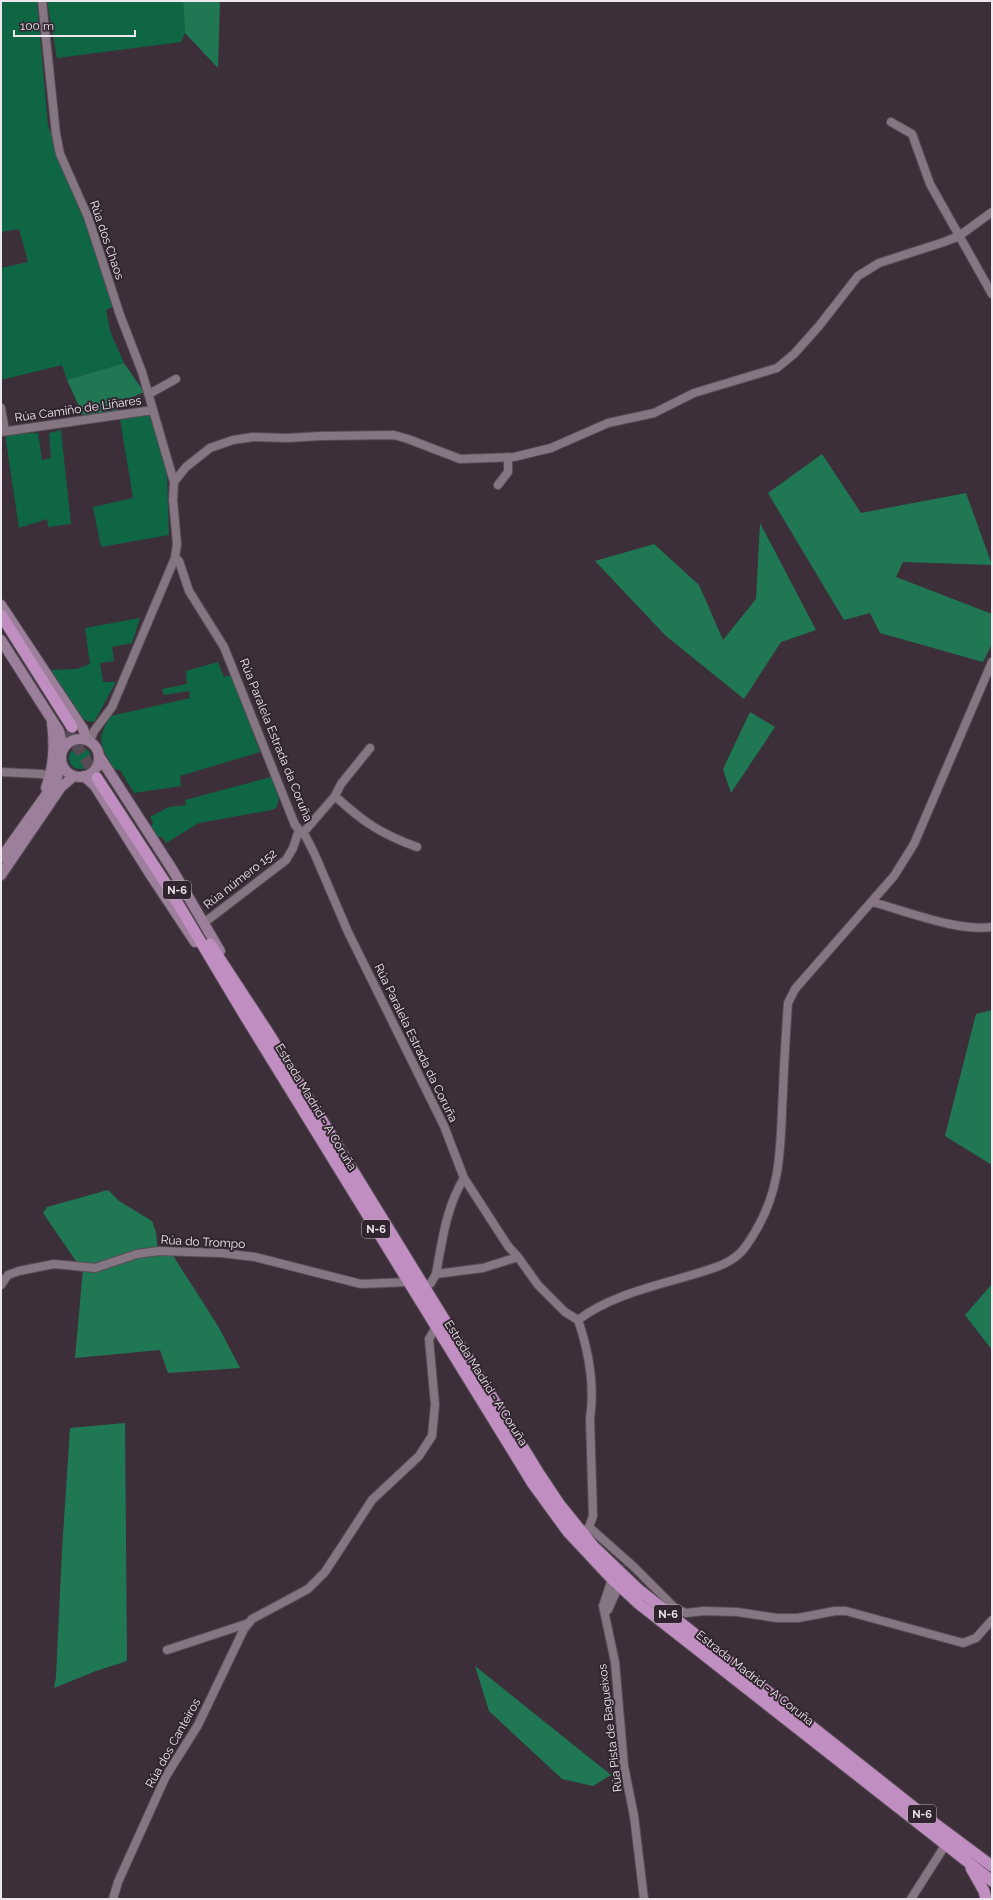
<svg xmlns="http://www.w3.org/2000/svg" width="993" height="1900" font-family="Raleway,sans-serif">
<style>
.green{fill:#0e6644}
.forest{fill:#1f7853}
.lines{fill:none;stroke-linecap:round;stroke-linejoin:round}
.minor-tunnel{stroke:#574b55;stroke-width:8;stroke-dasharray:8 4;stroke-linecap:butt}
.trunk-tunnel{stroke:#574b55;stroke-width:11;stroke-dasharray:11 5.5;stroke-linecap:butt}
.minor-casing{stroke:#584d56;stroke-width:10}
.secondary-casing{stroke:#584d56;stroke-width:12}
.trunk-casing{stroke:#584d56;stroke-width:13}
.minor{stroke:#867684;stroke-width:8}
.secondary{stroke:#9c7f9a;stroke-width:10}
.trunk{stroke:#c08ec0;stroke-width:11}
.labels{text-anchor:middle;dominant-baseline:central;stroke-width:4;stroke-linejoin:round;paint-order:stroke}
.shield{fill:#312530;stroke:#b6adb5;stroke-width:1}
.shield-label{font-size:11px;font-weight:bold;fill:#efe7ee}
.street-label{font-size:12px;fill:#efe7ee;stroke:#312530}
</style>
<rect width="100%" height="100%" fill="#3c2f3a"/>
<!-- green -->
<path class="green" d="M1 1H37L48 126 83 215 115 306 106 310 110 331 124 363 67 380 62 365 1 380V268L28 262 19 229 1 232Z
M47 1H183L185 33 181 42 57 58Z
M152 413 155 415 167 476 169 535 101 547 93 507 133 498 120 419Z
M61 430 71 524 48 527 47 519 19 528 5 434 38 433 42 460 51 458 49 433Z
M140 618 132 643 112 647 114 661 100 663 103 682H116L94 722 87 721 82 718 51 670 77 669 90 664 85 628Z
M218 662 224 677 231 675 260 752 180 776 181 786 134 793 120 770 114 769C101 745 95 741 111 716L190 698 189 691 164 695 162 689 187 684 186 671Z
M69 758a11 11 0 1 1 22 0a11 11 0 1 1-22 0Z
M271 777 279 797 277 807 272 810 199 823 166 843 162 837H158L151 826 153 823 150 817 169 807 186 805 185 800Z"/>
<!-- forest -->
<path class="forest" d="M183 1H220L218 68 185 33Z
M124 363 144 392 117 404V412L83 415 67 380Z
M822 454 861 513 966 493 992 565 903 562 896 577 992 614V644L983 662 880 633 870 613 844 620 768 493Z
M760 523 816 630 781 642 744 699 666 636 595 561 654 544 699 585 723 640 756 599Z
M750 712 775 727 731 793 723 769Z
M992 1010V1165L945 1136 976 1014Z
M108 1190 119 1201 152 1221 156 1232 158 1254H172L218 1326 240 1368 168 1373 160 1350 75 1358 83 1269 78 1264 43 1213 47 1207Z
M992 1284V1350L965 1315Z
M125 1423 127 1661 96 1671 54 1688 56 1677 62 1551 70 1428Z
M475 1666 611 1775 593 1786 562 1779 489 1711Z"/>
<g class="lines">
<!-- minor-tunnel -->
<path class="minor-tunnel" d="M621 1578 624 1565"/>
<!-- trunk-tunnel -->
<path class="trunk-tunnel" d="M67 730 97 778"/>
<!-- minor casing -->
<g class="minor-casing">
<path id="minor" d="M42 1 56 134 60 154 88 217 120 315 142 372 174 482
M891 122 912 134 930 184 992 294
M149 394 176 379
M1 408 5 431
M1 432 153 410
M498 485 508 472V457
M175 558 179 561 189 591 224 647 295 825 306 837 315 855 348 932 444 1126 464 1178 508 1246 518 1257 538 1285 565 1312 578 1320C589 1352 595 1385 590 1419L593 1516 589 1527 582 1533
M90 741 94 731 112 707 175 558 177 544 173 500 174 482 186 467 210 448 233 440 253 437 287 438 321 436 394 435 408 439 460 459 514 457 551 448 608 423 654 413 694 393 777 368 794 354 819 326 858 276 879 263 944 242 959 236 992 212
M1 772 42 774 50 777
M335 796C363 822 381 834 417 847
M303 833 335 796 341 784 370 748
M872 902C906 911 958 932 992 927
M203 921 209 919 286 860 293 848 299 830
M436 1274 483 1268 518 1257
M1 1285 8 1275 19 1271 54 1264 95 1268 137 1254 159 1251 221 1253 255 1257 361 1284 409 1282
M424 1287 431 1283 436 1274C442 1242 446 1207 464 1178
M578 1320C617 1290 674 1283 719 1266 739 1258 745 1249 755 1232 783 1186 780 1142 783 1091 784 1062 786 1032 788 1003L795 989 894 876 914 844 992 662
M589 1527 633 1566 676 1609 686 1613 704 1611 737 1612 777 1618H798L835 1611H846L963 1643 976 1638 992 1620
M612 1579 603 1606 615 1662 624 1766 634 1816 644 1899
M605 1611 608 1610 616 1592
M167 1650 249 1623 252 1619 308 1589 325 1572 372 1500 419 1456 432 1436 435 1405 429 1339 436 1327
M113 1899 118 1882 166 1776 198 1725 244 1629 249 1623
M911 1899 946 1844"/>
</g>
<!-- secondary casing -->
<g class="secondary-casing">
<path id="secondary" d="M1 605 83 729 87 740
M1 640 59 731 63 748
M61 758a19 19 0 1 1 38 0a19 19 0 1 1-38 0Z
M99 756 172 869 220 951
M84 776 95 786 150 874 195 942
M46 788C54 767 55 746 52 723
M1 858 56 781 61 763
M1 875 61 787 74 776"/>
</g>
<!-- trunk casing -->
<g class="trunk-casing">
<path id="trunk" d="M1 615 72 727
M97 778 168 887 242 1011 533 1484 568 1532 612 1579 639 1604 992 1881
M210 944 267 1031 538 1472 560 1505 594 1547 638 1589 930 1820 992 1866
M971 1868 984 1891 986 1899"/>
</g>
<!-- minor -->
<use href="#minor" class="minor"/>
<!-- secondary -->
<use href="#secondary" class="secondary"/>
<!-- trunk -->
<use href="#trunk" class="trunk"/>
</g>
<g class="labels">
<!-- shield labels -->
<g class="shield">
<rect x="163" y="881" width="28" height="18" rx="3"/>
<rect x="362" y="1220" width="28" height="18" rx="3"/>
<rect x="654" y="1605" width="28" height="18" rx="3"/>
<rect x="908" y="1805" width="28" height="18" rx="3"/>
</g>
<g class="shield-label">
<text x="177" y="890">N-6</text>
<text x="376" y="1229">N-6</text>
<text x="668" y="1614">N-6</text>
<text x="922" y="1814">N-6</text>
</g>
<!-- street labels -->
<g class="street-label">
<text transform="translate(107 240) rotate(71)">Rúa dos Chaos</text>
<text transform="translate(78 409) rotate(-8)">Rúa Camiño de Liñares</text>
<text transform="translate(276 740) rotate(68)">Rúa Paralela Estrada da Coruña</text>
<text transform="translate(240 879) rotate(-38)">Rúa número 152</text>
<text transform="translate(416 1043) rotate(64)">Rúa Paralela Estrada da Coruña</text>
<text transform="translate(316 1107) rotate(59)">Estrada Madrid - A Coruña</text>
<text transform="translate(203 1242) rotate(3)">Rúa do Trompo</text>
<text transform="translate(486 1383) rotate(58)">Estrada Madrid - A Coruña</text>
<text transform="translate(755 1678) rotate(38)">Estrada Madrid - A Coruña</text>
<text transform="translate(610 1728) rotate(-97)">Rúa Pista de Bagueixos</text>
<text transform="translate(173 1743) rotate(-61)">Rúa dos Canteiros</text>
</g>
</g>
<!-- border -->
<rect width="993" height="1900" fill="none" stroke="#efe7ee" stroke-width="4"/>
<!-- scale -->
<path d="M14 30v6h121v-6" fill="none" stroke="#efe7ee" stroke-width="2"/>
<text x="20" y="30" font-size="12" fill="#efe7ee" stroke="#312530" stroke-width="3" paint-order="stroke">100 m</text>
</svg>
